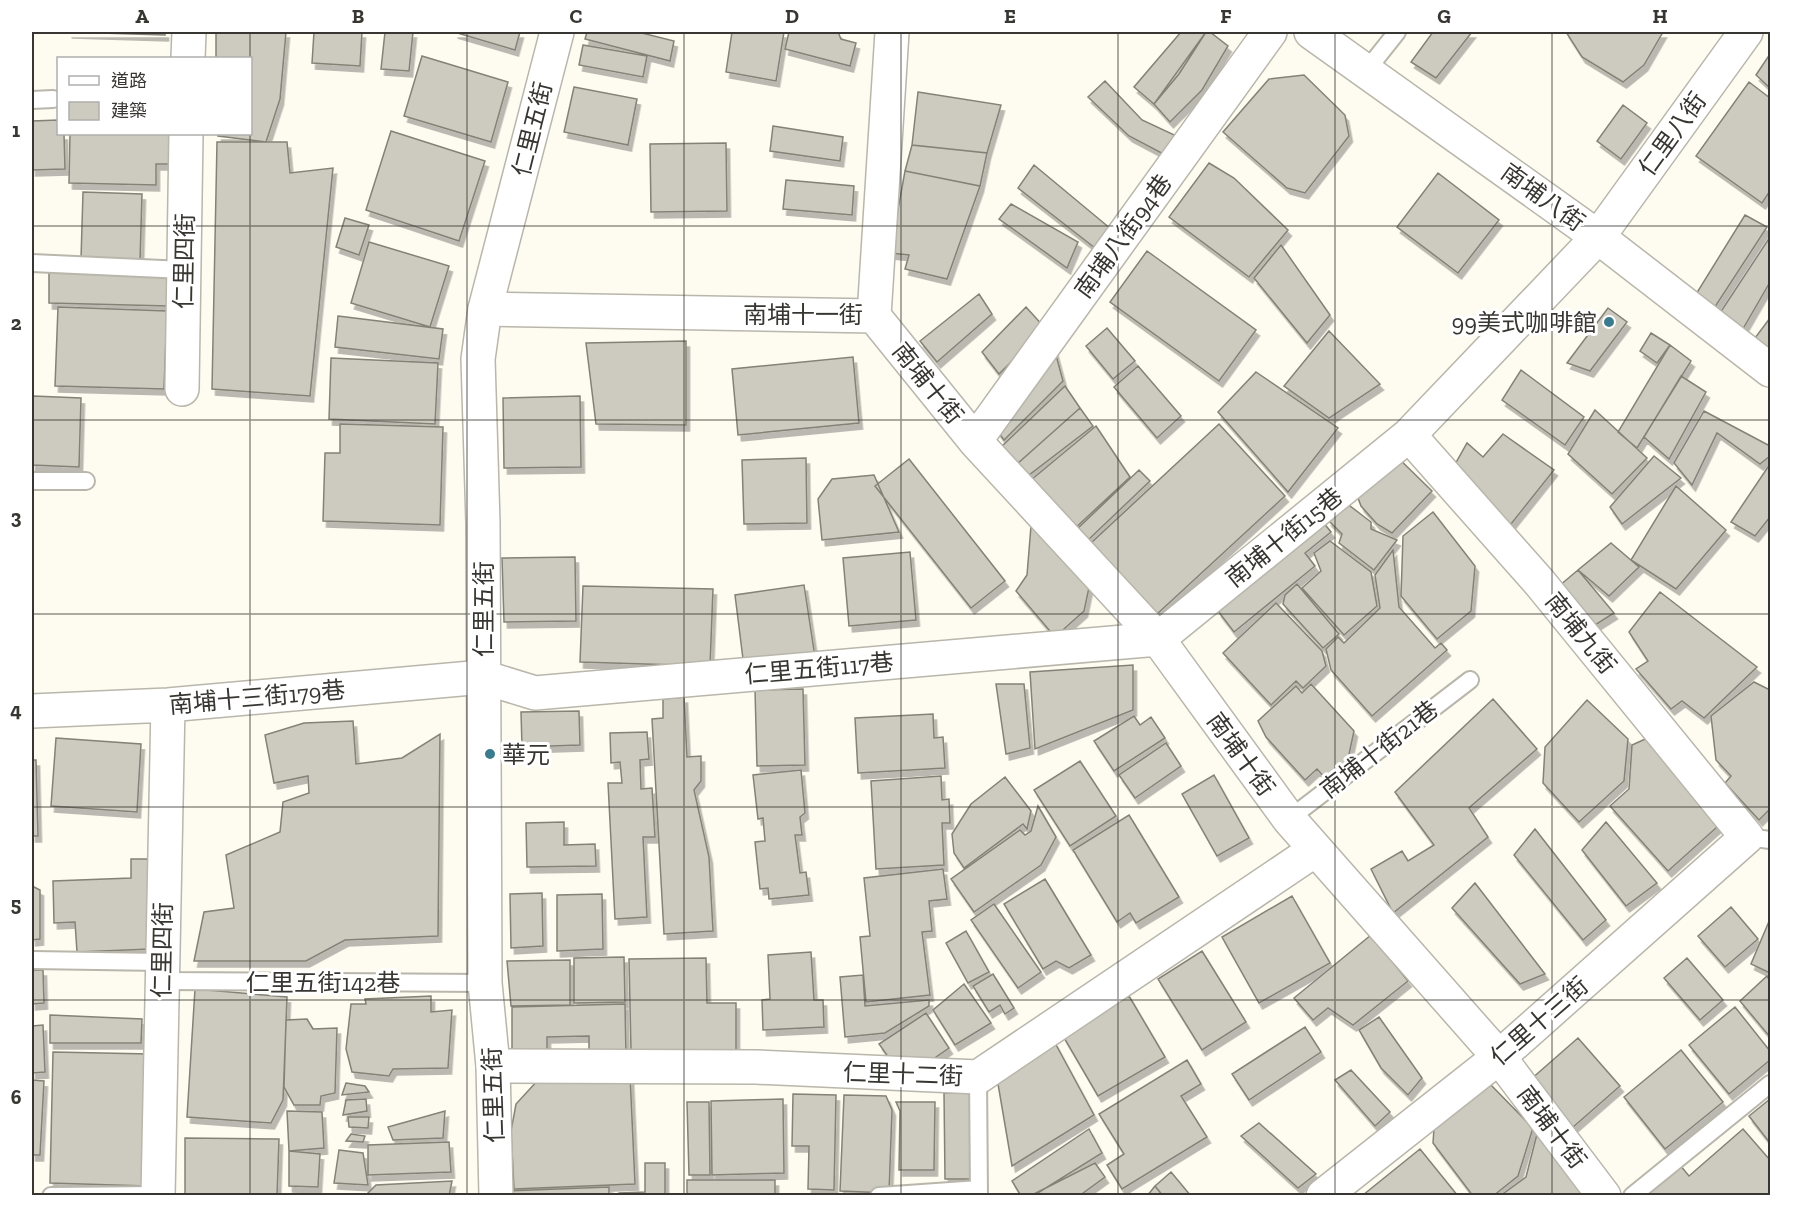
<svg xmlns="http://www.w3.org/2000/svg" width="1802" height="1227" font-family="'Zilla Slab','Noto Sans TC',serif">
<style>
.building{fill:#cdcabf;stroke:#848277;stroke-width:1.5;filter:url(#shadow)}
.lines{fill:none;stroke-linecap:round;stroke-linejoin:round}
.service-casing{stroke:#b9b6ab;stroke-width:20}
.minor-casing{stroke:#b9b6ab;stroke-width:36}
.tertiary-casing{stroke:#b9b6ab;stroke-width:36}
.service{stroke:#fff;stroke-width:16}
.minor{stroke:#fff;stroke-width:33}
.tertiary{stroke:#fff;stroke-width:33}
.grid{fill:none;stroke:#373632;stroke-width:1.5;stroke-opacity:0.55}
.poi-dot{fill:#3b7b8e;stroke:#fff;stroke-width:2}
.labels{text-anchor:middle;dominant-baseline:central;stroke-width:6;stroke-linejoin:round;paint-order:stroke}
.street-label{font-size:24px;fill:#373632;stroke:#fff}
.poi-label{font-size:24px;fill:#373632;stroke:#fff;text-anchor:end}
.neatline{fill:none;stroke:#373632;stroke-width:2}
.grid-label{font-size:20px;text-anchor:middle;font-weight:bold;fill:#373632}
</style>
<defs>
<filter id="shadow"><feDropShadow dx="3.5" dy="6" stdDeviation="0" flood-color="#0004"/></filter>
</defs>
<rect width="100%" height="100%" fill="#fefbf0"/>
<!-- building -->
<path class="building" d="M68 32H165V35Z
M216 32H286L280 99 266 142 218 136V134H250V58H216Z
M314 32H362L360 66 312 63Z
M385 32H413L409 71 381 69Z
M454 32H520L515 50Z
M587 32H638L674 41 670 61 585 39Z
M732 32H784L776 81 726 72Z
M789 32H838L841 39 856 43 850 66 785 49Z
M1181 32H1206L1154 104 1134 87Z
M1206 32H1210L1228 46 1202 90 1170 122 1154 104 1179 74Z
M1433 32H1472L1436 78 1411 62Z
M1566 32H1663L1644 65 1623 82 1582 57Z
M583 45 647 56 643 77 579 65Z
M1770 54V88L1756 75Z
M422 56 508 82 491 142 404 116Z
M1304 75 1345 115 1349 136 1305 193 1287 188 1223 132 1269 79Z
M1105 81 1142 120 1185 140 1171 158 1129 136 1088 97Z
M1749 82 1770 98V191L1762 203 1696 156Z
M574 87 637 99 628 145 564 132Z
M918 92 1001 105 987 153 912 145Z
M1623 105 1647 123 1621 159 1597 141Z
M58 120V134H64L65 169 32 170V121Z
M773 126 843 137 840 161 770 151Z
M391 131 485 161 459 241 366 210Z
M70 134H175L174 164H156V185L69 183Z
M217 142H287L290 173 333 168 310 396 212 389Z
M726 143 727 211 651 212 650 144Z
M912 145 987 153 980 186 905 171Z
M1209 163 1234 178 1288 230 1249 277 1169 217Z
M1034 165 1111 229 1095 248 1018 188Z
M905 171 980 186 947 279 905 269 909 255 890 253Z
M1438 173 1499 220 1458 273 1397 227Z
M786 180 854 186 852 215 783 209Z
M83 192 142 194 140 261 81 259Z
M1011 204 1078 242 1067 268 999 219Z
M1745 215 1767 227 1711 313 1693 299Z
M345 218 369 225 359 255 336 247Z
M1770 237V282L1740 334 1716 319Z
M369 242 449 266 430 327 351 303Z
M1281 245 1330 315 1307 343 1254 278Z
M1147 251 1256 330 1219 381 1110 302Z
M49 269 170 273 169 306 49 303Z
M979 294 992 314 937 362 920 341Z
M58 307 167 311 164 389 55 386Z
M1026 307 1045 328 999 374 982 352Z
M1608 308 1627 322 1590 371 1567 363Z
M338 316 443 329 439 359 335 347Z
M1770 318V352L1752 342Z
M1107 328 1135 361 1113 379 1086 346Z
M1329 331 1380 384 1329 418 1284 386Z
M1651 333 1670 345 1657 363 1640 351Z
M686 341V425L596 424 586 343Z
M1053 344 1063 381 1004 440 987 417Z
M1670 345 1691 361 1637 448 1618 432Z
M853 357 859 423 738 435 732 369Z
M331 358 438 363 435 424 329 419Z
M1138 366 1181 416 1157 438 1114 387Z
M1521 370 1584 417 1565 445 1502 400Z
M1256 372 1338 428 1288 492 1218 412Z
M1681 376 1706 392 1669 459 1644 437Z
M1065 386 1080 408 1016 465 1001 447Z
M33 396 81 398 79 467 32 465Z
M580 396 581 467 504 468 503 398Z
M1080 408 1093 426 1029 475 1016 465Z
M1595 410 1647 458 1612 494 1568 454Z
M1704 411 1770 446V456L1760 464 1717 433 1692 485 1674 463Z
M340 424 443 427 440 525 323 521 325 453H340Z
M1219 424 1285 496 1156 615 1091 543Z
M1096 426 1130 477 1071 532 1031 480Z
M1503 434 1554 470 1507 529 1453 468 1467 443 1483 457Z
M1391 451 1432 491 1392 533 1377 524 1361 506 1355 490Z
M1654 456 1681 478 1622 524 1610 507Z
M806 458 807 523 744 524 742 460Z
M909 459 1005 581 971 608 875 486Z
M1770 464V517L1755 536 1731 522Z
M1139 470 1150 481 1086 542 1075 531Z
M874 475 899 532 822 540 818 499 832 479Z
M1676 486 1726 530 1676 589 1631 560Z
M1337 496 1371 522V529L1397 540 1374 570 1339 543 1342 534 1328 520Z
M1433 512 1475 566 1471 611 1437 639 1401 596 1403 536Z
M1318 516 1331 532 1305 553 1315 566 1234 632 1218 611Z
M1039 524 1090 583 1084 611 1055 637 1016 591 1027 575 1031 526Z
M1330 541 1371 572 1377 606 1344 635 1302 588 1321 571 1314 553Z
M1611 543 1639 567 1609 596 1578 570Z
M1393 550 1399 607 1435 648 1441 643 1447 650 1372 716 1331 670 1326 649 1338 637 1344 643 1380 608 1375 575Z
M910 552 916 620 849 626 843 558Z
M575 557 576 621 504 622 502 558Z
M1578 570 1614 613 1592 627 1559 586Z
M1297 584 1339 634 1323 648 1283 604 1285 595Z
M804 585 815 657 744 667 735 595Z
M583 586 713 589 710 666 580 662Z
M1660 592 1757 667 1704 718 1682 701 1671 709 1636 669 1648 661 1629 632Z
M1276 603 1322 651 1326 666 1303 688 1296 681 1271 705 1223 653Z
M1133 665V710L1035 749 1030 672Z
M1754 682 1770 690V809L1759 820 1725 783 1731 776 1716 760 1711 716Z
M996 684H1024L1030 748 1006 754Z
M1311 684 1354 731 1348 759 1326 779 1317 769 1305 780 1266 737 1258 721 1296 686 1302 693Z
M803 689 805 765 757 766 755 690Z
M684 697 687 757 701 756V781L694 790 709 857 713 931 664 934 652 719 663 718V699Z
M1493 699 1537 749 1469 808 1488 837 1393 913 1371 869 1402 851 1408 861 1434 845 1395 792Z
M1587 700 1628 739 1624 781 1579 822 1543 783 1545 747Z
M579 711 580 745 522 747 521 712Z
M933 714 934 738 943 737 945 768 858 773 855 718Z
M1134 716 1140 725 1151 717 1165 738 1114 771 1094 741Z
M353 721 356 764 402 758 440 734 438 936 345 940 306 961H194L204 912 234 908 226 855 280 832 283 802 309 793 308 776 274 783 265 735 304 723Z
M647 732 649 759 640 760 641 789 652 788 655 837H643L647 917 615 919 608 783H622L620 762 611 763 610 733Z
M1652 736 1726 819 1668 871 1610 806 1629 789 1632 745Z
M56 738 141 744 137 812 51 806Z
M1166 743 1181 766 1135 798 1119 775Z
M32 760H36L38 836H32Z
M1080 761 1116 816 1070 846 1034 790Z
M801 770 805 813 800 817 802 835H795L800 873 806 872 809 895 769 899 768 888 760 889 755 842 765 841 763 818 758 819 753 775Z
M1214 775 1249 838 1217 856 1182 794Z
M941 776 942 800 949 799 950 823H942L944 865 876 869 871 781Z
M1005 777 1031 811 1027 829 1023 824 964 868 954 853 952 834 971 804Z
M1038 806 1056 837 1041 865 974 912 951 879 1020 830 1025 835 1031 831Z
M1129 815 1179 897 1136 923 1130 913 1117 922 1073 850Z
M564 822V845L595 844 596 866 527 867 526 823Z
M1606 822 1657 883 1626 906 1582 850Z
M1535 829 1606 920 1583 940 1514 855Z
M131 859H148L151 949 77 952 75 922 54 923 53 881 131 878Z
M943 869 947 899 929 901 932 931 922 932 930 995 866 1002 860 937 870 936 864 878Z
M1045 879 1091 955 1069 968 1056 961 1043 969 1004 904Z
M1475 883 1545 974 1520 984 1452 908Z
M32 886 40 890V939L32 940Z
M542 893 543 946 511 948 510 894Z
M602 894 603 949 557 951V895Z
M1292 896 1330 963 1259 1003 1222 937Z
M994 904 1041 972 1018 988 971 920Z
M1731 907 1758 939 1725 967 1698 936Z
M1770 919V973L1751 964Z
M966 931 989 972 968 983 946 943Z
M1371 935 1408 981 1353 1025 1328 1008 1313 1020 1294 998Z
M1202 951 1246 1022 1202 1050 1158 979Z
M811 952 814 1000H823L824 1027 763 1030 762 1000 770 999 768 955Z
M624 957 625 1002 574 1003V958Z
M706 958 707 1003H736V1050L631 1051 629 959Z
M1687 958 1723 1000 1700 1020 1664 978Z
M570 960V1005L511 1006 507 961Z
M32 970H43L44 1003 32 1004Z
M993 974 1014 1008 1005 1014 1000 1005 989 1012 973 986Z
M863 975 865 1006 929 1000V1006L885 1033 845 1037 840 977Z
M1767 976 1770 981V1037L1740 1001Z
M964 984 991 1023 955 1045 933 1010Z
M195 989 287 997 283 1100 271 1123 187 1117Z
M431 996V1012L452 1010 448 1068 393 1069 389 1076 352 1072 346 1049 351 1004H366L365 999Z
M1129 996 1165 1057 1098 1096 1063 1036Z
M625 1004 626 1056 589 1057V1036L547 1037V1057L512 1058V1007Z
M1735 1007 1770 1051V1060L1729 1094 1689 1045Z
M926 1013 949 1048 904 1079 879 1044Z
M50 1015 142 1019 141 1043H50Z
M1379 1017 1422 1078 1408 1095 1381 1068 1359 1030Z
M307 1019 313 1029 337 1028 335 1093 321 1096 320 1105H294L284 1087 286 1020Z
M43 1025 45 1072 32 1073V1026Z
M1305 1027 1321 1052 1249 1100 1232 1074Z
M1578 1038 1620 1086 1572 1128 1530 1080Z
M1054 1041 1094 1115 1012 1166 997 1078Z
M1681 1050 1723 1102 1665 1149 1624 1097Z
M53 1052 150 1054 147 1186 50 1183Z
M1187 1060 1201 1084 1181 1096 1207 1137 1122 1189 1107 1165 1124 1154 1099 1114Z
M1351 1070 1390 1112 1375 1126 1335 1080Z
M630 1075 635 1184 514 1189 511 1131 516 1104 539 1079Z
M32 1080 44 1081 40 1155H32Z
M346 1083 365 1086 369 1092 342 1095Z
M1490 1084 1533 1128 1518 1176 1493 1196H1473L1433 1143 1435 1114Z
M971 1092 972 1179H945L944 1093Z
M793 1094 836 1095 834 1190 808 1189 809 1146H792Z
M844 1095 886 1096 892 1110 889 1193 840 1191Z
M366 1099 367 1111 343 1115 346 1100Z
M783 1099 784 1173 712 1175 711 1101Z
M1770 1099V1143L1749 1116Z
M687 1102H709L710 1175H689Z
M896 1102H935L934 1170H899L900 1111Z
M287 1111 322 1112 324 1148 289 1151Z
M445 1111 443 1138 393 1140 388 1127Z
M348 1117H369L368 1128 349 1127Z
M1259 1123 1316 1174 1298 1188 1241 1136Z
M1089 1129 1102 1153 1033 1196H1021L1012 1181Z
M1743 1129 1770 1160V1196H1646L1680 1165 1689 1176Z
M1538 1130 1586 1196H1500L1526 1177Z
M351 1134 365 1136 363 1142 346 1141Z
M185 1138 279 1139 277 1196H185Z
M449 1142 451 1172 368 1175V1145Z
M1420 1149 1458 1196H1364L1363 1195Z
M339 1150 363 1153 368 1185 334 1183Z
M289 1151 320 1154 318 1187 289 1186Z
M645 1163H665V1196H619V1193L645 1192Z
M1095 1163 1105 1177 1079 1196H1030Z
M1171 1172 1191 1196H1163L1155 1186Z
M687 1180H775V1196H687Z
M452 1181 449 1196H365L376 1185Z
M1155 1186 1163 1196H1147Z
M609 1187V1196H506V1191Z"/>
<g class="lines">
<!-- service casing -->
<g class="service-casing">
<path id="service" d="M1366 71 1397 32
M32 100 53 99
M32 263 184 270
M32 481H86
M1289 819 1470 680
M1747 837 1770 840
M32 960 161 962
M162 981 485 983
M978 1077 979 1196
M51 1196 158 1195
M879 1196 979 1189
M1632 1196 1770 1084"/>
</g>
<!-- minor casing -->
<g class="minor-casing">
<path id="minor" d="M1311 32 1598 237 1770 370
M188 58 189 32
M485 309 874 316 892 32
M874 316 975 441 1158 639 1289 819 1499 1057 1604 1196
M182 389 186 134
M975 441 1270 32
M32 711 168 705 483 677 535 693 1158 639 1409 435 1598 237 1746 32
M493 1066 756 1067 978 1077 1315 850
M158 1196 168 705
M1323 1196 1499 1057 1747 837 1540 583 1409 435"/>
</g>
<!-- tertiary casing -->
<g class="tertiary-casing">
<path id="tertiary" d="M496 1196 493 1066 485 983 483 523 478 359 485 309 557 32"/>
</g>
<!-- service -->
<use href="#service" class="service"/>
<!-- minor -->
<use href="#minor" class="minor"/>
<!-- tertiary -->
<use href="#tertiary" class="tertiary"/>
</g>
<!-- grid -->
<path class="grid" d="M250 32V58M467 32V1196M684 32V1196M901 32V1196M1118 32V1196M1335 32V1196M1552 32V1196M250 134V1196M32 226H1770M32 420H1770M32 614H1770M32 807H1770M32 1000H1770"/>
<!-- markers -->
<g class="poi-dot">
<circle cx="1609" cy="322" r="6"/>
<circle cx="490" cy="754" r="6"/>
</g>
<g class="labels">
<!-- street labels -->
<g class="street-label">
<text transform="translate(532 129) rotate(-76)">仁里五街</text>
<text transform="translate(1672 134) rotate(-54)">仁里八街</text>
<text transform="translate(1543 197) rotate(36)">南埔八街</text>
<text transform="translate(1123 236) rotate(-54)">南埔八街94巷</text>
<text transform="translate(184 261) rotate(-89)">仁里四街</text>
<text x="803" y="314">南埔十一街</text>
<text transform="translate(928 383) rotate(51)">南埔十街</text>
<text transform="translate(1284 537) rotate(-39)">南埔十街15巷</text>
<text transform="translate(483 609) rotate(-90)">仁里五街</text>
<text transform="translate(1581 633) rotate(51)">南埔九街</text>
<text transform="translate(819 668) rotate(-5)">仁里五街117巷</text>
<text transform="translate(257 697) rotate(-5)">南埔十三街179巷</text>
<text transform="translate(1379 749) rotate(-38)">南埔十街21巷</text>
<text transform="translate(1241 754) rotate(54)">南埔十街</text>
<text transform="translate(162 950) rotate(-89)">仁里四街</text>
<text x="323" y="982">仁里五街142巷</text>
<text transform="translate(1539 1021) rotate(-41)">仁里十三街</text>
<text transform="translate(903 1074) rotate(2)">仁里十二街</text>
<text transform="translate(493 1095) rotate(-92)">仁里五街</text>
<text transform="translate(1552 1127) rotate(53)">南埔十街</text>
</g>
<!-- poi labels -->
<g class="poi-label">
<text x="1597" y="322">99美式咖啡館</text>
<text x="502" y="754" text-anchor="start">華元</text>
</g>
</g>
<!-- border -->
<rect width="1802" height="1227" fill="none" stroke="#ffffff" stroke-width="66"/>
<!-- legend -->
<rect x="57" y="57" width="195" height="78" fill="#ffffff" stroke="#afafad" stroke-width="1.5"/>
<rect x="69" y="76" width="30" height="9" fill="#ffffff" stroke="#afafad" stroke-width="1.5"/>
<text x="111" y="87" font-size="18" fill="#373632">道路</text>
<rect x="69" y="102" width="30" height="18" fill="#cdcabf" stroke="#afafad" stroke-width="1.5"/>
<text x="111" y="117" font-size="18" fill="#373632">建築</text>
<rect x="33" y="33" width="1736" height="1161" class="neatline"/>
<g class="grid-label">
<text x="142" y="23">A</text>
<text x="358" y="23">B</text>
<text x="576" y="23">C</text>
<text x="792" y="23">D</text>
<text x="1010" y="23">E</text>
<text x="1226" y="23">F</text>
<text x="1444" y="23">G</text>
<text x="1660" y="23">H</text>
<text x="16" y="137">1</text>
<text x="16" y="330">2</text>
<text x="16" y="524">3</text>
<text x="16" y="717">4</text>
<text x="16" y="911">5</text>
<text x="16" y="1104">6</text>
</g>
</svg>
